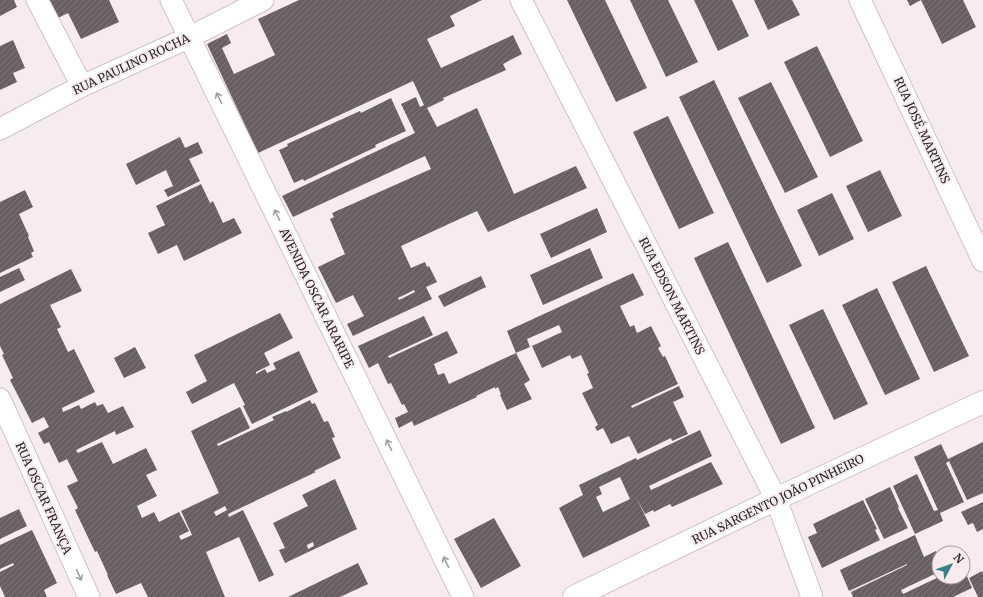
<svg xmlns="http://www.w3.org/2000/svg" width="983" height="597" font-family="Merriweather,serif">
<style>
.building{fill:url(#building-hatch);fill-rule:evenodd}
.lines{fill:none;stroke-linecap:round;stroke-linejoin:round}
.street-casing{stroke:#cfc3c5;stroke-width:23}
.secondary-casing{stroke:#cfc3c5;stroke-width:24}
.street{stroke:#fff;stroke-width:21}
.secondary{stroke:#fff;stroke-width:22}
.oneway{stroke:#a09e9e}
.labels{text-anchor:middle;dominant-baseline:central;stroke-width:4;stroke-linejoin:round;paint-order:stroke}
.street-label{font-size:12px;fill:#2c2728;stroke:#f7ebed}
</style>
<defs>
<pattern id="building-hatch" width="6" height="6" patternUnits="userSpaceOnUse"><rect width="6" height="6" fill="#695e60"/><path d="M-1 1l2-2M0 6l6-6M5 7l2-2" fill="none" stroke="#7f7678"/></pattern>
</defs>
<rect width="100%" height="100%" fill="#f7ebed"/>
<!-- building -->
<path class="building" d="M0 0H14L17 7 0 16Z
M44 0H109L119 22 81 39 68 13 54 20Z
M299 0H482L450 16 455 26 427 39 441 68 513 35 522 54 503 64 506 70 443 98 444 100 427 108 437 127 477 108 514 194 576 166 587 188 488 232 477 211 401 246 411 268 425 262 427 267 429 266 437 282 426 287 432 299 353 336 347 324 364 316 353 295 336 303 318 267 345 254 330 219 334 217 332 213 431 169 425 156 293 217 282 196 415 133 401 104 416 97 420 107 424 105 413 81 258 153 207 44 227 34 231 43 222 48 234 74 275 55 258 19ZM414 290 415 292 399 300 398 298Z
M567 0H605L647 88 616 102Z
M630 0H668L698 62 666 77Z
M694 0H732L749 36 718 51Z
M754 0H792L800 15 768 30Z
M907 0H963L976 27 942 44 921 0 910 6Z
M13 40 25 68 13 73 17 82 0 90V46Z
M817 46 863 141 830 157 784 62Z
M714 80 802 266 767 283 679 97Z
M771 82 818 177 785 193 738 98Z
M391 98 406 131 375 145 376 147 304 181 303 179 294 183 279 150 288 146 287 144 360 111 361 113Z
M668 116 714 213 679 229 633 132Z
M180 137 185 148 198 142 203 153 189 159 200 181 168 197 164 190 173 186 166 170 136 185 126 164Z
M880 170 902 216 868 232 846 186Z
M201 184 210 203 213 201 223 223 234 218 242 233 184 261 177 245 158 254 148 233 165 225 156 206Z
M25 190 33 207 19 214 29 236 28 237 34 251 31 253 33 257 0 273V202Z
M832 193 854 239 819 256 797 210Z
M597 208 607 232 551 258 540 234Z
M728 242 815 428 781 444 694 258Z
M590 248 603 278 543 305 530 275Z
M926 266 969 356 934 372 892 282Z
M19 268 25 280 0 292V277Z
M71 269 82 291 50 305 61 327 57 329 68 352 74 349 95 392 62 408 63 412 79 405 81 409 95 402 97 406 103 404 108 413 123 406 134 427 116 435 115 431 76 450 78 453 102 442 113 464 146 448 157 470 146 475 157 496 137 506 142 518 154 512 159 522 179 512 189 531 179 536 181 540 192 535 181 511 219 493 191 431 240 407 250 428 217 444 218 446 274 420 272 417 286 411V412L310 400 312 404 315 403 324 422 328 421 335 437 332 438 341 458 314 471 316 472 228 514 229 517 243 510 274 575 259 582 239 537 206 552 225 597H148L141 583 116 594 107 575H108L97 551 95 552 75 510 78 508 67 486 78 481 67 459 59 463 49 442 44 444 38 433 49 427 44 417 32 423 10 380 13 378 2 355 4 354 0 346V304ZM225 506 227 510 216 516 214 512Z
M633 273 644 295 620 306 630 327 634 325 637 333 651 326 661 346 658 348 663 357 665 356 678 384 631 406 632 408 679 386 684 397 673 402 688 434 672 441 671 438 638 454 629 436 611 444 603 428 597 431 595 427 598 425 582 393 593 388 587 374 589 373 581 355 572 359 570 355 542 368 532 346 562 332 559 325 527 339 530 347 516 353 507 331Z
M481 276 486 287 444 307 438 296Z
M877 288 920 379 885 395 842 305Z
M823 309 868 404 834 420 789 325Z
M280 313 293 338 264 353 270 365 256 372V374L265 369 267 373 276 369 273 363 299 351 318 392 252 424 243 406 245 405 234 383 192 404 186 392 207 381 194 355Z
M424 316 433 335 388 356 389 358 447 331 458 353 434 364 438 375 444 373 449 384 516 353 530 380 524 384 532 399 507 410 500 395 501 394 498 387 495 389V387L476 396 477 397 414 426 412 421 399 428 395 418 408 412 404 404 402 405 391 383 388 384 378 363 369 368 358 346Z
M135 347 146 368 124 378 114 358Z
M700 430 712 456 649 486 651 490 711 462 723 484 672 507 670 504 654 512 653 510 645 514 636 497 650 526 583 558 559 508 583 495 579 485 636 458 637 460ZM620 477 630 499 603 512 596 497 602 494 599 487Z
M983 442V493L967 500 949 461 946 463 964 502 940 513 943 521 915 534 893 486 917 474 934 511 938 510 914 457 941 444 948 459Z
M335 479 357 529 285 563 279 550 285 548 273 523 308 506 302 495ZM313 542 314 546 308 549 307 545Z
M890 487 899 507 898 508 908 528 884 539 865 499Z
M863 500 877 529 875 530 880 540 822 568 808 537 817 533 813 524Z
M983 502V529L977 532 973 523 968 525 961 512Z
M19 509 27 526 0 539V518Z
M494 518 521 566 481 588 454 539Z
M32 530 57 583 44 590 47 597H5L0 586V572L14 565 13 563 0 569V545Z
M915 535 924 557 936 551 939 556V572L901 590 903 594 939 577H963V567L972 588 953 597H853L851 592 907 565V564L849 591 840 570Z
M358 563 368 584 340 597H288Z
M982 571 983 574V597H978L969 578Z"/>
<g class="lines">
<!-- street casing -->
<g class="street-casing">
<path id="street" d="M37 0 82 86
M171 0 463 597
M521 0 776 499 812 597
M860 0 983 261
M0 129 82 86 190 37 263 0
M0 399 89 597"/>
</g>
<!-- secondary casing -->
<g class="secondary-casing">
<path id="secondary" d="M574 597 776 499 983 402"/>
</g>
<!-- street -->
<use href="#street" class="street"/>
<!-- secondary -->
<use href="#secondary" class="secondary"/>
</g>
<!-- one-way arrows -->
<defs><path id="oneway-shaft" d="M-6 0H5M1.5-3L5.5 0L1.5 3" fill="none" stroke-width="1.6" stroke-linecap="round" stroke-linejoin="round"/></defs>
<g class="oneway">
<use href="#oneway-shaft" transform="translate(219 98) rotate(-116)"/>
<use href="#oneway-shaft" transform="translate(277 215) rotate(-116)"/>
<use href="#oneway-shaft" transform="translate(389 445) rotate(-116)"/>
<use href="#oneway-shaft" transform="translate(446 562) rotate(-116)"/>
<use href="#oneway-shaft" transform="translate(79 575) rotate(66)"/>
</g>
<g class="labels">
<!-- street labels -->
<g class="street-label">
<text transform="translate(131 64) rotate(-25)">RUA PAULINO ROCHA</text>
<text transform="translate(922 130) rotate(65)">RUA JOSÉ MARTINS</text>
<text transform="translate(672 296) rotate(63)">RUA EDSON MARTINS</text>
<text transform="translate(317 298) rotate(64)">AVENIDA OSCAR ARARIPE</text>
<text transform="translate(44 498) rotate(66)">RUA OSCAR FRANÇA</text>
<text transform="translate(778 499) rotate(-26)">RUA SARGENTO JOÃO PINHEIRO</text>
</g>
</g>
<!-- north arrow -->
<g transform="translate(951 565) rotate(49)"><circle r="19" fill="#f7ebed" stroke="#a69d9e"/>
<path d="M0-3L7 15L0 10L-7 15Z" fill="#3b7f8e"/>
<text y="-6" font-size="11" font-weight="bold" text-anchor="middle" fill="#2c2728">N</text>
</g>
</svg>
